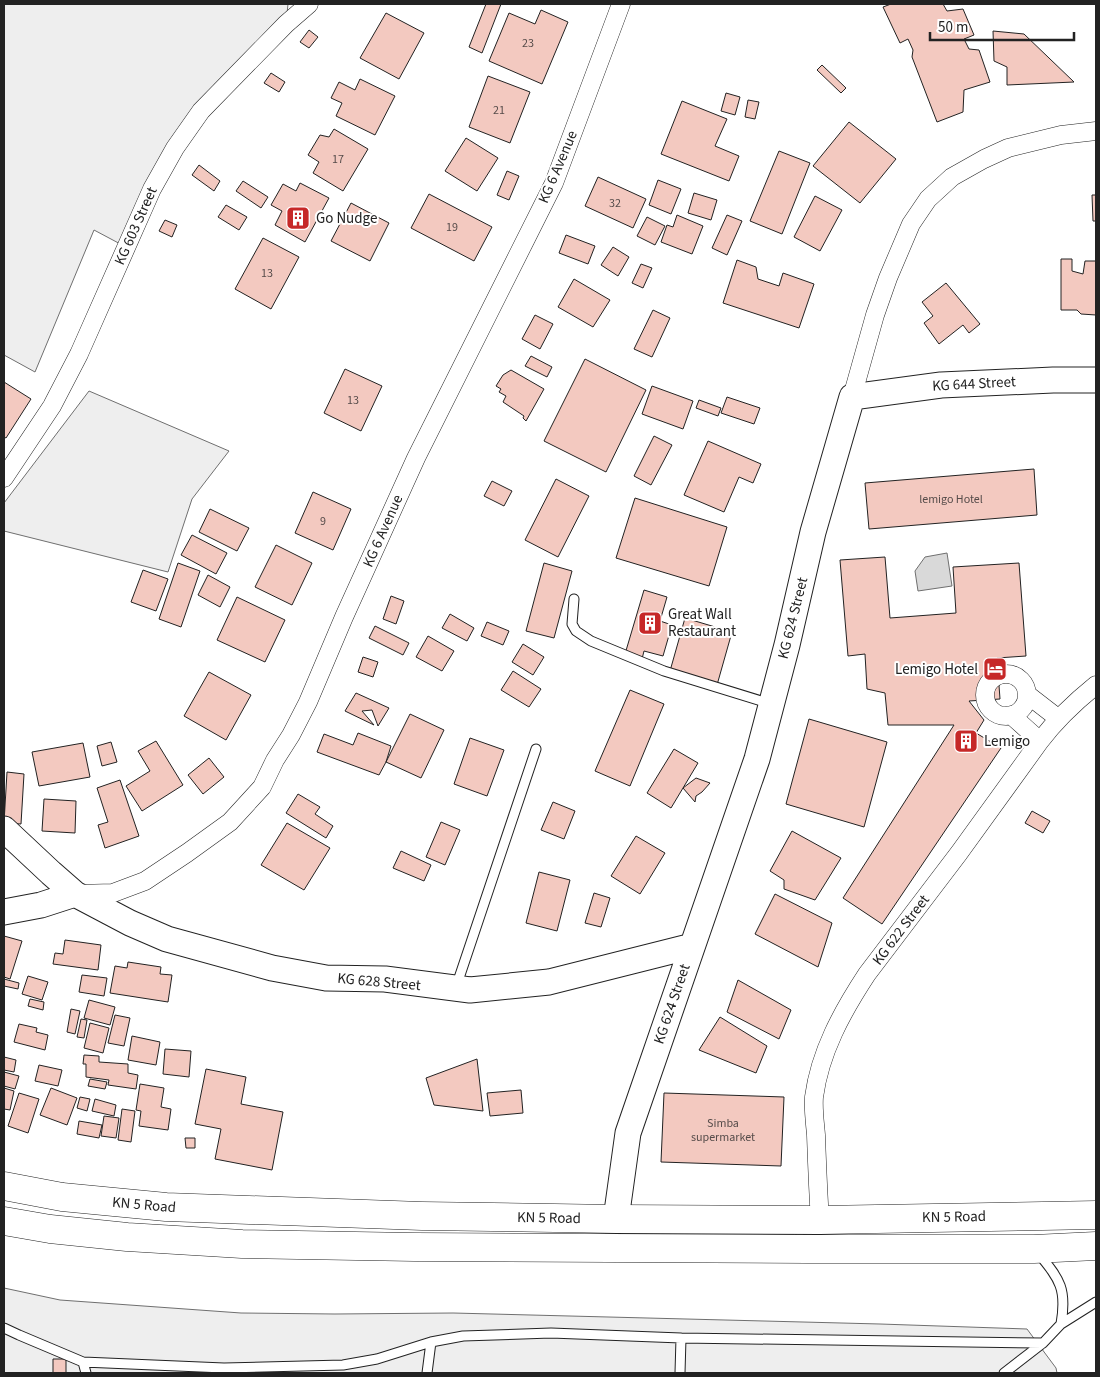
<svg xmlns="http://www.w3.org/2000/svg" width="1100" height="1377" font-family="'Source Sans 3',sans-serif">
<style>
.green{fill:#eee;stroke:#6f6f6f}
.water{fill:#d9d9d9;stroke:#6f6f6f}
.building{fill:#f3c9c0;stroke:#222}
.lines{fill:none;stroke-linecap:round;stroke-linejoin:round}
.lane-casing{stroke:#222;stroke-width:11}
.street-casing{stroke:#222;stroke-width:19}
.secondary-casing{stroke:#222;stroke-width:27}
.primary-casing{stroke:#222;stroke-width:29}
.lane{stroke:#fff;stroke-width:9}
.street{stroke:#fff;stroke-width:18}
.secondary{stroke:#fff;stroke-width:25}
.primary{stroke:#fff;stroke-width:28}
.labels{text-anchor:middle;dominant-baseline:central;stroke-width:4;stroke-linejoin:round;paint-order:stroke}
.number-label{font-size:12px;fill:#564c4a}
.street-label{font-size:15px;fill:#222;stroke:#fff}
.poi-label{font-size:15px;fill:#222;stroke:#fff;text-anchor:start}
</style>
<rect width="100%" height="100%" fill="#fff"/>
<!-- green -->
<path class="green" d="M4 4H288L286 24 201 111 126 247 94 230 35 372 4 355Z
M89 391 229 451 192 499 168 572 4 531V503Z
M4 1288 60 1300 241 1313 335 1314 453 1313 880 1324 1027 1329 1056 1368 1057 1373H4Z"/>
<!-- water -->
<path class="water" d="M947 553 952 586 918 591 915 571 925 557Z"/>
<!-- building -->
<path class="building" d="M486 4H501L482 53 469 47Z
M891 4H943L947 11 963 9 974 35 964 39 969 49 979 50 990 82 964 90 963 112 937 122 912 57 913 50 908 39 900 43 883 7Z
M541 10 568 22 542 84 489 61 509 13 535 24Z
M386 13 424 33 399 79 360 58Z
M309 30 318 37 309 48 300 42Z
M993 31 1024 34 1074 82 1007 85V67L994 61Z
M822 65 846 88 841 93 817 70Z
M271 73 285 82 279 92 264 83Z
M488 76 530 92 510 143 469 127Z
M360 79 395 96 375 135 336 116 342 103 331 98 339 82 355 90Z
M726 93 740 97 735 115 721 111Z
M748 100 759 102 755 119 745 117Z
M682 101 727 119 715 146 739 156 729 181 661 154Z
M849 122 896 159 860 203 813 166Z
M334 129 368 149 343 191 313 173 319 162 308 155 320 135 329 137Z
M466 138 498 158 477 191 445 171Z
M779 151 810 163 782 234 750 221Z
M199 165 220 181 214 191 192 175Z
M507 171 519 176 509 200 497 195Z
M598 177 646 199 633 228 585 206Z
M658 180 681 189 671 214 649 205Z
M243 181 268 197 261 208 236 191Z
M300 183 329 198 305 242 275 225 282 211 271 205 283 184 296 191Z
M694 193 717 200 711 220 688 213Z
M429 194 492 227 474 261 411 228Z
M1092 195H1096V221H1093Z
M815 196 842 210 820 251 794 237Z
M351 203 389 223 370 261 331 241Z
M226 205 247 217 239 230 218 217Z
M677 215 703 226 692 254 661 242 667 225 673 227Z
M727 215 742 221 727 255 712 248Z
M647 217 665 226 655 245 637 236Z
M165 220 177 225 172 237 159 231Z
M566 235 595 246 588 264 559 253Z
M263 238 299 257 271 309 235 289Z
M613 247 629 257 618 276 601 265Z
M1061 259H1072V271L1083 274 1085 261H1096V315L1081 314 1077 310H1061Z
M737 260 756 267 758 279 779 286 783 273 814 284 799 328 723 303Z
M641 264 652 268 643 288 632 283Z
M574 279 610 300 593 327 558 307Z
M946 283 980 324 969 333 963 325 939 344 924 323 933 316 922 302Z
M653 310 670 318 652 357 634 349Z
M535 315 553 324 540 349 522 339Z
M531 356 552 367 547 377 525 366Z
M585 359 646 390 606 472 544 441Z
M345 369 382 386 361 431 324 413Z
M511 370 544 389 526 421 523 418 524 416 503 402 506 396 499 392 501 389 496 386 503 375Z
M4 382 31 399 6 438 4 437Z
M652 386 693 401 683 429 642 414Z
M727 397 760 408 754 424 721 413Z
M699 400 721 408 718 416 696 408Z
M654 436 672 445 651 485 634 476Z
M708 441 761 464 753 483 739 477 724 512 684 495Z
M1034 469 1037 515 869 529 865 483Z
M556 479 589 496 558 557 525 540Z
M492 481 512 491 504 506 484 496Z
M313 492 351 509 333 550 295 533Z
M635 498 727 527 709 586 616 558Z
M210 509 249 528 237 551 199 532Z
M192 535 227 553 216 574 181 555Z
M276 545 312 563 292 605 255 587Z
M885 557 890 618 956 613 953 567 1019 563 1026 656 997 658 1000 699 969 701 984 720 976 733 1001 748 882 924 843 898 954 725H888L885 693 867 689 865 654 848 656 840 560Z
M178 563 200 571 181 627 159 619Z
M544 563 572 571 554 638 526 631Z
M143 570 168 579 156 611 131 602Z
M208 575 230 587 220 607 198 595Z
M644 590 667 597 660 621 672 625 663 656 644 651 642 659 625 654Z
M391 596 404 601 396 624 383 619Z
M237 597 285 620 265 662 217 640Z
M450 614 474 628 467 641 442 628Z
M685 618 732 632 717 685 670 671Z
M487 622 509 631 503 645 481 636Z
M375 626 409 643 403 655 369 638Z
M428 636 454 651 442 671 416 657Z
M523 644 544 657 533 675 512 662Z
M363 657 378 662 373 677 358 672Z
M513 671 541 689 529 707 501 690Z
M209 672 251 695 226 740 184 716Z
M630 690 664 704 630 786 595 771Z
M356 693 389 708 378 726 372 710 362 711 374 725 345 711Z
M410 714 444 730 421 778 386 762Z
M809 719 887 742 864 827 786 804Z
M358 733 391 746 386 762 379 775 317 752 324 734 353 745Z
M470 738 504 750 487 796 454 784Z
M156 741 183 785 142 811 126 786 150 771 138 751Z
M111 742 117 762 102 766 97 746Z
M83 743 90 777 39 786 32 752Z
M674 749 698 763 671 808 647 793Z
M209 758 224 777 203 794 188 775Z
M7 772 24 774 21 824 4 823Z
M696 778 710 783 702 792 696 796 695 802 683 788Z
M120 780 139 836 105 848 98 825 108 822 97 788Z
M298 794 320 807 315 814 333 826 326 838 286 813Z
M44 799 76 801 75 833 42 831Z
M553 802 575 811 564 839 541 830Z
M1032 811 1050 821 1043 833 1025 823Z
M441 822 460 830 445 865 426 857Z
M287 823 330 848 304 890 261 865Z
M792 831 841 858 815 900 784 889V880L770 871Z
M636 836 665 853 640 894 611 876Z
M401 851 431 865 424 881 393 868Z
M539 872 570 880 557 931 526 923Z
M594 893 610 898 601 927 585 923Z
M775 894 832 923 818 967 755 934Z
M4 936 22 941 10 979 4 977Z
M65 940 101 945 98 970 53 964 55 953 63 954Z
M128 962 161 967 160 974 172 975 168 1002 110 993 115 966 127 968Z
M82 975 107 978 104 996 79 992Z
M28 976 48 982 42 1000 22 994Z
M4 979 19 983 18 989 4 986Z
M738 980 791 1010 779 1039 727 1012Z
M30 999 44 1002 43 1010 28 1006Z
M89 1000 115 1007 110 1025 84 1018Z
M71 1009 80 1011 75 1034 67 1032Z
M115 1015 130 1018 124 1046 108 1043Z
M720 1017 767 1046 756 1073 699 1050Z
M81 1019 87 1020 84 1038 77 1037Z
M90 1023 109 1028 103 1053 84 1048Z
M19 1024 37 1028 36 1032 48 1035 45 1050 14 1042Z
M132 1036 160 1042 156 1065 128 1060Z
M165 1049 191 1051 189 1077 163 1074Z
M84 1055 99 1056V1062L128 1064V1073L138 1075 136 1089 108 1085 109 1080 86 1077V1064H83Z
M4 1057 16 1060 14 1072 4 1070Z
M477 1059 483 1111 434 1105 426 1078Z
M39 1065 62 1070 58 1086 35 1081Z
M206 1069 246 1077 241 1104 283 1112 272 1170 215 1159 221 1129 195 1124Z
M4 1072 19 1076 15 1089 4 1086Z
M90 1079 107 1082 105 1089 88 1086Z
M140 1084 164 1088 161 1107 171 1109 168 1130 139 1126 141 1111 136 1110Z
M4 1088 14 1091 10 1110 4 1109Z
M51 1088 77 1098 67 1125 40 1115Z
M521 1090 523 1113 490 1116 487 1093Z
M19 1093 39 1099 28 1133 8 1126Z
M664 1093 784 1097 781 1166 661 1162Z
M80 1097 90 1099 87 1111 77 1108Z
M95 1099 116 1105 114 1116 92 1111Z
M122 1109 135 1111 131 1142 118 1140Z
M104 1116 119 1118 116 1138 101 1136Z
M79 1121 102 1125 99 1138 77 1134Z
M185 1138H195V1148H186Z
M53 1359H66V1373H53Z"/>
<g class="lines">
<!-- lane casing -->
<g class="lane-casing">
<path id="lane" d="M574 599 572 624 576 631 591 641 664 671 771 704
M456 987 536 749
M1039 1254C1060 1280 1067 1289 1061 1324
M4 1328 19 1335 83 1362 224 1368 343 1365 377 1359 431 1342 463 1336 551 1333 681 1338
M83 1362 86 1373
M427 1373 431 1342
M680 1373 681 1338 1043 1343
M1004 1373 1043 1343 1061 1324 1096 1302"/>
</g>
<!-- street casing -->
<g class="street-casing">
<path id="street" d="M852 397 875 315 888 278 911 224 928 199 952 177 984 159 1008 148 1061 135 1096 131
M4 478 52 406 79 354 152 189 175 148 201 111 286 24 309 4
M985 695a21 21 0 1 1 42 0a21 21 0 1 1-42 0Z
M1028 695 1059 719
M1011 715 1040 741
M76 894 113 893 145 881 187 853 230 822 262 787 275 760 291 735 308 702 344 617 416 458 554 183 621 4
M820 1220C818 1191 817 1163 816 1135 815 1123 813 1109 814 1097 820 1052 842 1012 867 974L959 853 1040 741C1056 720 1075 702 1096 685"/>
</g>
<!-- secondary casing -->
<g class="secondary-casing">
<path id="secondary" d="M4 829 51 873 75 894 130 923 167 939 272 968 326 978 385 979 470 990 549 982 692 946
M4 912 41 905 75 894
M616 1219 628 1133 757 759 787 645 813 532 852 397 941 385 1053 380H1096"/>
</g>
<!-- primary casing -->
<g class="primary-casing">
<path id="primary" d="M4 1186 62 1197 166 1207 422 1216 616 1219 820 1220 1096 1215
M4 1221 50 1229 127 1237 242 1244 414 1247 808 1249H1034L1096 1246"/>
</g>
<!-- lane -->
<use href="#lane" class="lane"/>
<!-- street -->
<use href="#street" class="street"/>
<!-- secondary -->
<use href="#secondary" class="secondary"/>
<!-- primary -->
<use href="#primary" class="primary"/>
</g>
<!-- icons -->
<defs>
<g id="building-square" transform="scale(1.25)"><rect x="-9" y="-9" width="18" height="18" rx="4" fill="#c62828" stroke="#fff"/><path d="M-4-6H4V6H1V3H-1V6H-4ZM-2.5-4.3h1.7v1.8h-1.7ZM.8-4.3h1.7v1.8H.8ZM-2.5-1h1.7V.8h-1.7ZM.8-1h1.7V.8H.8Z" fill="#fff"/></g>
<g id="hotel-square" transform="scale(1.25)"><rect x="-9" y="-9" width="18" height="18" rx="4" fill="#c62828" stroke="#fff"/><path d="M-6-4.5h1.5V1H6V5H4.5V3h-9V5H-6ZM-4 0a1.8 1.8 0 1 1 3.6 0ZM.5 0V-2.5h3Q6-2.5 6 0Z" fill="#fff"/></g>
</defs>
<g fill-rule="evenodd">
<use href="#building-square" x="298" y="218"/>
<use href="#building-square" x="650" y="623"/>
<use href="#hotel-square" x="995" y="669"/>
<use href="#building-square" x="966" y="741"/>
</g>
<g class="labels">
<!-- number labels -->
<g class="number-label">
<text x="528" y="43">23</text>
<text x="499" y="110">21</text>
<text x="338" y="159">17</text>
<text x="615" y="203">32</text>
<text x="452" y="227">19</text>
<text x="267" y="273">13</text>
<text x="353" y="400">13</text>
<text x="951" y="499">lemigo Hotel</text>
<text x="323" y="521">9</text>
<text x="723" y="1123">Simba<tspan x="723" dy="14">supermarket</tspan></text>
</g>
<!-- street labels -->
<g class="street-label">
<text transform="translate(558 167) rotate(-67)">KG 6 Avenue</text>
<text transform="translate(136 226) rotate(-66)">KG 603 Street</text>
<text transform="translate(974 384) rotate(-3)">KG 644 Street</text>
<text transform="translate(383 531) rotate(-66)">KG 6 Avenue</text>
<text transform="translate(793 618) rotate(-76)">KG 624 Street</text>
<text transform="translate(901 930) rotate(-53)">KG 622 Street</text>
<text transform="translate(379 982) rotate(5)">KG 628 Street</text>
<text transform="translate(672 1004) rotate(-71)">KG 624 Street</text>
<text transform="translate(144 1205) rotate(5)">KN 5 Road</text>
<text transform="translate(954 1217) rotate(-1)">KN 5 Road</text>
<text transform="translate(549 1218) rotate(1)">KN 5 Road</text>
</g>
<!-- poi labels -->
<g class="poi-label">
<text x="316" y="218">Go Nudge</text>
<text x="668" y="614">Great Wall<tspan x="668" dy="17">Restaurant</tspan></text>
<text x="978" y="669" text-anchor="end">Lemigo Hotel</text>
<text x="984" y="741">Lemigo</text>
</g>
</g>
<!-- border -->
<rect width="1100" height="1377" fill="none" stroke="#222222" stroke-width="10"/>
<!-- scale -->
<path d="M930 32v8h144v-8" fill="none" stroke="#222222" stroke-width="2.5"/>
<text x="938" y="32" font-size="15" fill="#222222" stroke="#ffffff" stroke-width="4" paint-order="stroke">50 m</text>
</svg>
